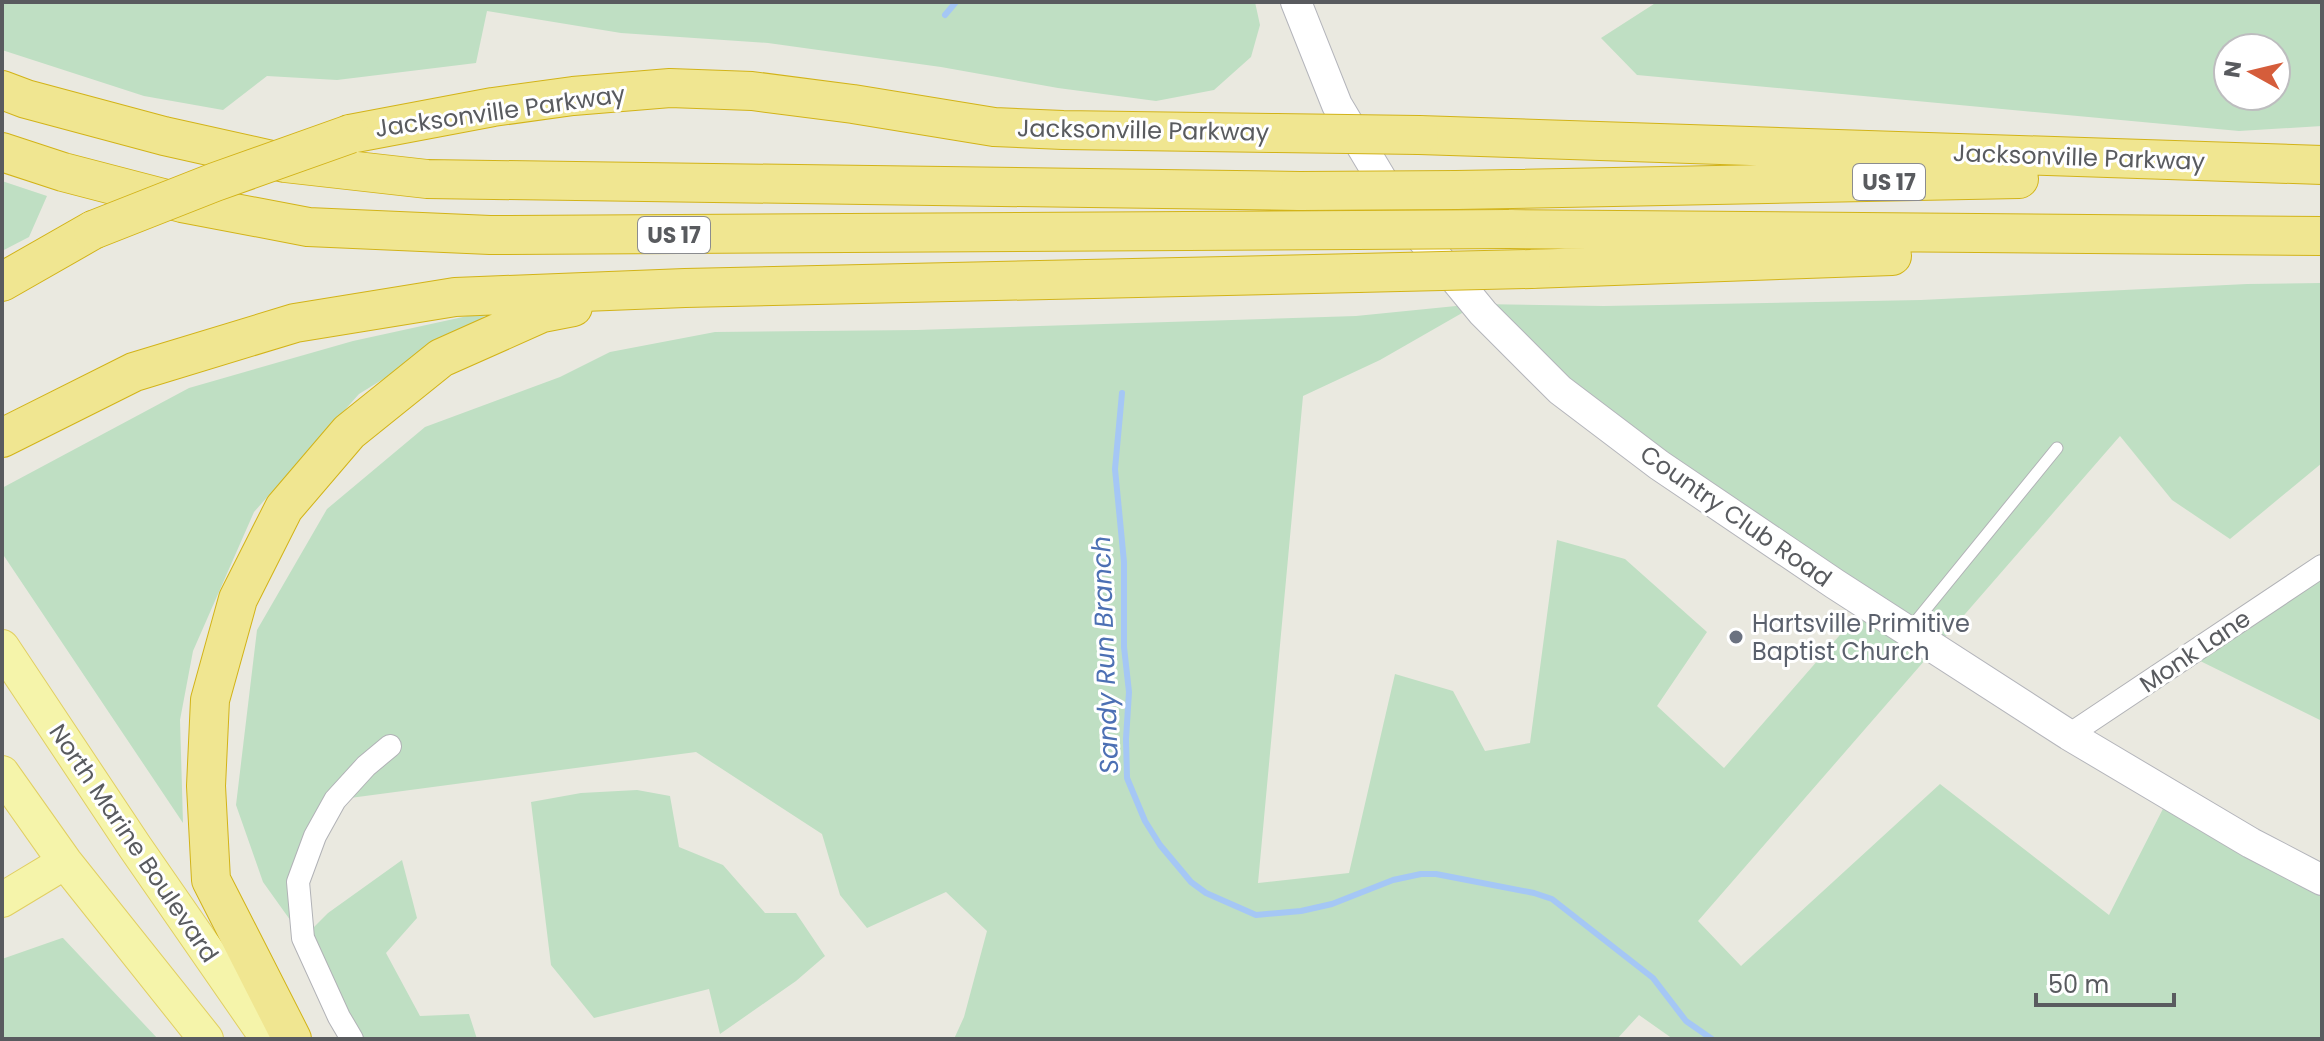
<svg xmlns="http://www.w3.org/2000/svg" width="2324" height="1041" font-family="Poppins,sans-serif">
<style>
.green{fill:#bfdfc3;fill-rule:evenodd}
.lines{fill:none;stroke-linecap:round;stroke-linejoin:round}
.stream{stroke:#a5c7f5;stroke-width:6}
.lane-casing{stroke:#b1b2b6;stroke-width:13}
.street-casing{stroke:#b1b2b6;stroke-width:24}
.secondary-casing{stroke:#b4b5bb;stroke-width:32}
.primary-casing{stroke:#e1cf62;stroke-width:36}
.highway-casing{stroke:#d2b318;stroke-width:40}
.lane{stroke:#fff;stroke-width:11}
.street{stroke:#fff;stroke-width:22}
.secondary{stroke:#fff;stroke-width:30}
.primary{stroke:#f5f4aa;stroke-width:34}
.highway{stroke:#f0e691;stroke-width:38}
.highway-bridge-casing{stroke:#d2b318;stroke-width:40;stroke-linecap:butt}
.highway-bridge{stroke:#f0e691;stroke-width:38}
.worship-dot{fill:#6b7280;stroke:#fff;stroke-width:3}
.labels{text-anchor:middle;dominant-baseline:central;stroke-width:6;stroke-linejoin:round;paint-order:stroke}
.shield{fill:#fff;stroke:#8b8c8f;stroke-width:2}
.shield-label{font-size:22px;font-weight:bold;fill:#595b5f}
.street-label{font-size:24px;fill:#595b5f;stroke:#fff}
.worship-label{font-size:24px;fill:#5b616d;stroke:#fff;text-anchor:start}
.water-label{font-size:26px;font-style:italic;fill:#4c70b4;stroke:#fff}
</style>
<rect width="100%" height="100%" fill="#eae9e0"/>
<!-- green -->
<path class="green" d="M2 2H1255L1260 25 1251 57 1214 90 1156 101 1058 88 941 67 768 43 621 33 487 11 476 63 337 80 267 76 223 110 144 96 2 50Z
M1657 2H2322V126L2239 131 1637 75 1601 38ZM2228 48H2276V96H2228Z
M2 181 47 196 29 237 2 251Z
M2322 283V463L2230 539 2172 500 2120 436 1698 921 1741 966 1940 784 2109 915 2170 795 2322 880V1039H1673L1639 1015 1617 1039H954L964 1017 987 931 946 892 867 928 840 895 822 834 696 752 335 800 298 882 304 937 328 913 402 860 417 918 386 953 420 1016 469 1014 477 1039H352L303 938 263 882 236 805 257 630 327 509 425 427 560 377 610 352 715 332 917 330 1356 316 1476 304 1604 306 1921 300 2247 284ZM1476 305 1659 465 1866 605 1724 768 1657 706 1707 632 1625 559 1557 540 1530 743 1485 751 1453 691 1395 674 1349 873 1258 883 1303 396 1380 360Z
M495 310 359 394 254 512 193 651 180 720 183 823 2 553V488L189 388 353 341Z
M2322 566V721L2188 655Z
M637 790 670 796 679 847 723 865 765 913H796L825 956 796 981 720 1034 709 989 594 1018 551 965 531 802 581 793Z
M62 938H63L158 1039H2V959Z"/>
<g class="lines">
<!-- stream -->
<path class="stream" d="M945 15 956 2
M1122 393 1115 469 1124 562V647L1129 692 1126 739 1127 778 1145 821 1160 845 1191 882 1206 893 1256 915 1301 911 1332 904 1393 880 1421 874H1436L1534 893 1552 899 1653 978 1686 1021 1712 1039"/>
<!-- lane casing -->
<g class="lane-casing">
<path id="lane" d="M1908 631 2057 448"/>
</g>
<!-- street casing -->
<g class="street-casing">
<path id="street" d="M2069 735 2322 566
M352 1039 339 1017 303 938 298 882 315 836 335 800 366 766 390 746"/>
</g>
<!-- secondary casing -->
<g class="secondary-casing">
<path id="secondary" d="M1296 2 1337 105 1404 217 1483 313 1560 390 1659 465 1835 584 2069 735 2251 843 2322 880"/>
</g>
<!-- primary casing -->
<g class="primary-casing">
<path id="primary" d="M2 647 135 847 268 1039
M2 773 65 862 206 1039
M2 900 65 862"/>
</g>
<!-- highway casing -->
<g class="highway-casing">
<path id="highway" d="M2 90 26 99 164 136 285 163 427 179 1300 191
M350 134 493 107 573 96 670 88 752 91 853 104 994 127 1063 130 1276 133
M1419 135 2322 165
M2 152 63 172 182 203 308 227 490 235 1356 230
M1456 190 2019 179
M1509 229 2322 236
M1531 269 1892 256
M2 282 93 230
M2 438 134 372 295 323 455 297 685 288 1358 273
M292 1039 211 880 206 786 210 700 238 599 284 508 349 432 441 358 542 313 573 307"/>
</g>
<!-- lane -->
<use href="#lane" class="lane"/>
<!-- street -->
<use href="#street" class="street"/>
<!-- secondary -->
<use href="#secondary" class="secondary"/>
<!-- primary -->
<use href="#primary" class="primary"/>
<!-- highway -->
<use href="#highway" class="highway"/>
<!-- highway-bridge casing -->
<g class="highway-bridge-casing">
<path id="highway-bridge" d="M1276 133 1419 135
M1300 191 1456 190
M93 230 215 182 350 134
M1356 230 1509 229
M1358 273 1531 269"/>
</g>
<!-- highway-bridge -->
<use href="#highway-bridge" class="highway-bridge"/>
</g>
<!-- markers -->
<circle class="worship-dot" cx="1736" cy="637" r="8"/>
<g class="labels">
<!-- shield labels -->
<g class="shield">
<rect x="1853" y="164" width="72" height="36" rx="6"/>
<rect x="638" y="217" width="72" height="36" rx="6"/>
</g>
<g class="shield-label">
<text x="1889" y="182">US 17</text>
<text x="674" y="235">US 17</text>
</g>
<!-- street labels -->
<g class="street-label">
<text transform="translate(500 111) rotate(-8)">Jacksonville Parkway</text>
<text transform="translate(1143 130) rotate(1)">Jacksonville Parkway</text>
<text transform="translate(2079 157) rotate(2)">Jacksonville Parkway</text>
<text transform="translate(1736 516) rotate(35)">Country Club Road</text>
<text transform="translate(2195 651) rotate(-34)">Monk Lane</text>
<text transform="translate(134 843) rotate(56)">North Marine Boulevard</text>
</g>
<!-- worship labels -->
<g class="worship-label">
<text x="1752" y="623">Hartsville Primitive<tspan x="1752" dy="28">Baptist Church</tspan></text>
</g>
<!-- water labels -->
<g class="water-label">
<text transform="translate(1105 655) rotate(-92)">Sandy Run Branch</text>
</g>
</g>
<!-- border -->
<rect width="2324" height="1041" fill="none" stroke="#595b5f" stroke-width="8"/>
<!-- north arrow -->
<g transform="translate(2252 72) rotate(278)"><circle r="38" fill="#ffffff" stroke="#bdbdbf" stroke-width="2"/>
<path d="M0-6L14 30L0 20L-14 30Z" fill="#d55d3b"/>
<text y="-12" font-size="22" font-weight="bold" text-anchor="middle" fill="#595b5f">N</text>
</g>
<!-- scale -->
<path d="M2036 993v12h138v-12" fill="none" stroke="#595b5f" stroke-width="4"/>
<text x="2048" y="993" font-size="24" fill="#595b5f" stroke="#ffffff" stroke-width="6" paint-order="stroke">50 m</text>
</svg>
